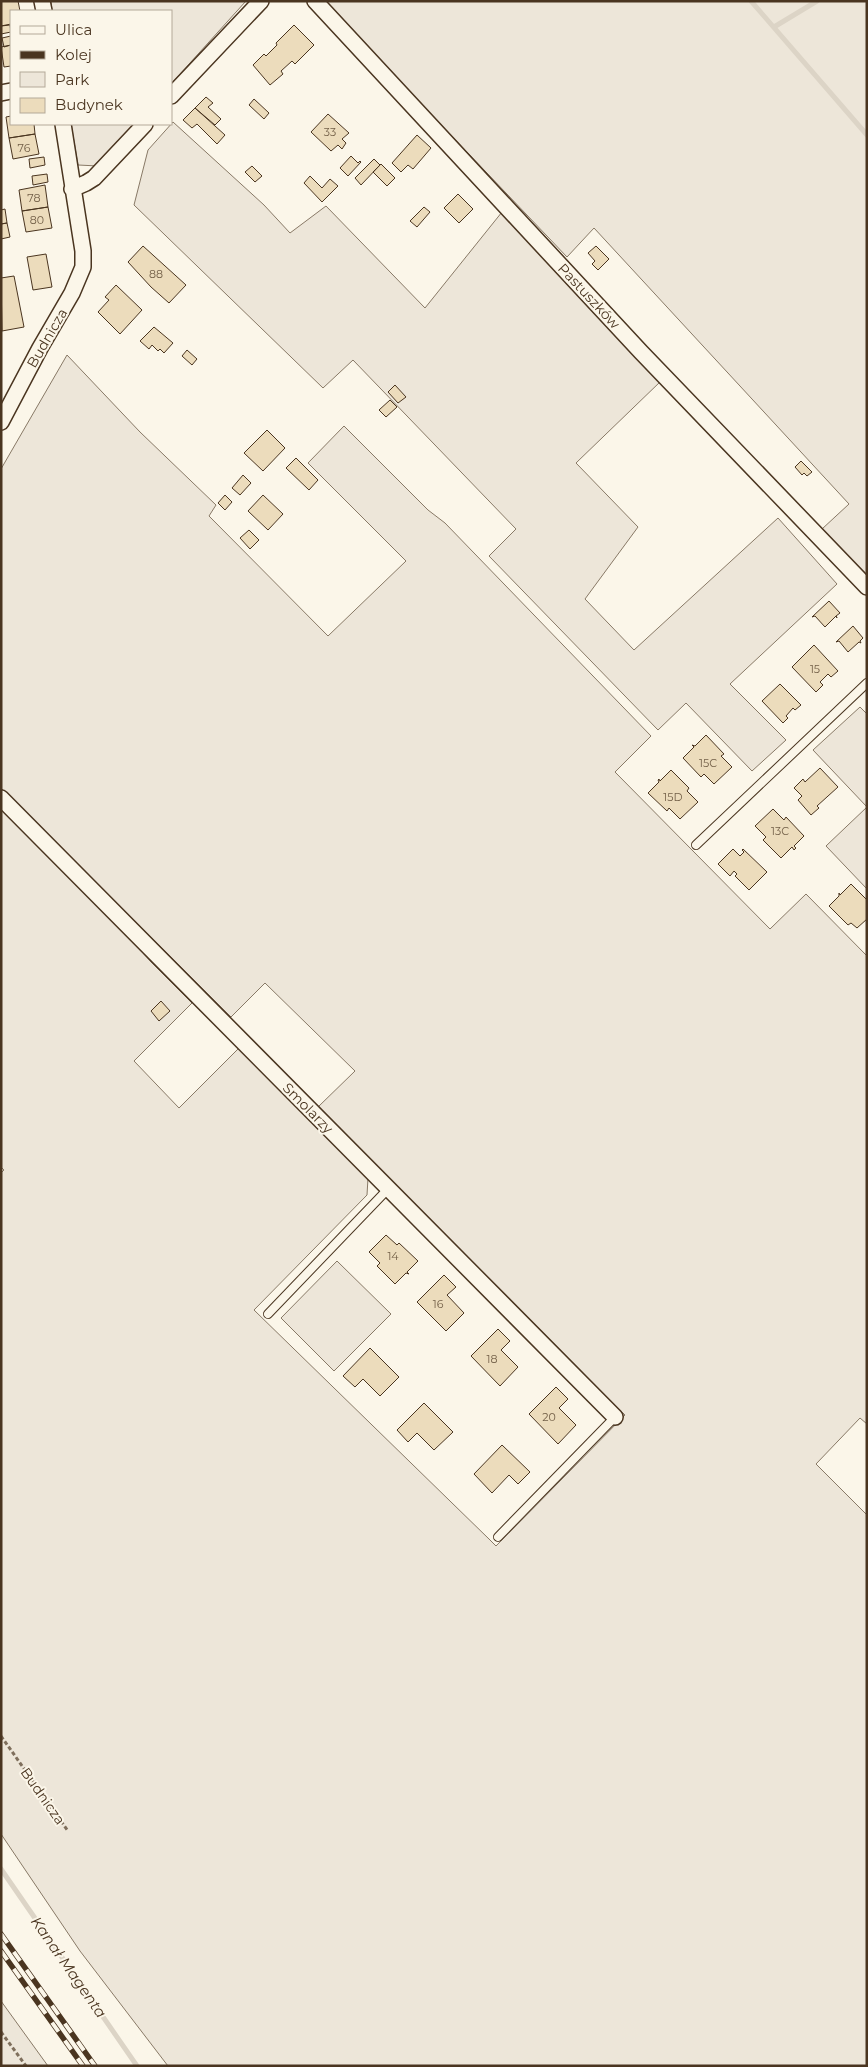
<svg xmlns="http://www.w3.org/2000/svg" width="868" height="2067" font-family="Montserrat,sans-serif">
<style>
.green{fill:#ede6d9;stroke:#887966}
.lines{fill:none;stroke-linecap:round;stroke-linejoin:round}
.stream{stroke:#dcd4c6;stroke-width:5}
.building{fill:#ecdcbc;stroke:#4a3520}
.lane-casing{stroke:#4a3520;stroke-width:10}
.street-casing{stroke:#4a3520;stroke-width:18}
.path{stroke:#7f6f5c;stroke-width:3;stroke-dasharray:4 2.5;stroke-linecap:butt}
.lane{stroke:#fbf6e9;stroke-width:8}
.street{stroke:#fbf6e9;stroke-width:15}
.rail-casing{stroke:#4a3520;stroke-width:5.5}
.rail{stroke:#fbf6e9;stroke-width:4;stroke-dasharray:11;stroke-linecap:butt}
.labels{text-anchor:middle;dominant-baseline:central;stroke-width:4;stroke-linejoin:round;paint-order:stroke}
.number-label{font-size:11px;fill:#725f47}
.street-label{font-size:14px;fill:#4a3520;stroke:#fbf6e9}
.water-label{font-size:15px;font-style:italic;fill:#4a3520;stroke:#fbf6e9}
</style>
<rect width="100%" height="100%" fill="#fbf6e9"/>
<!-- green -->
<path class="green" d="M51 1H246L171 84V11H52Z
M323 1H867V578L822 529 849 504 594 228 567 257Z
M173 122 264 205 290 233 326 206 425 308 502 212 661 381 576 463 638 527 585 599 634 650 778 518 837 584 730 684 786 740 752 771 686 703 658 730 489 556 516 529 353 360 323 388 134 205 148 150Z
M71 124H136L98 166 78 165Z
M67 355 140 432 216 505 209 516 328 636 406 561 308 463 344 426 428 510 445 523 651 736 615 772 770 929 806 894 867 956V1424L860 1418 816 1464 867 1515V2066H168L80 1951 1 1834V1173L4 1170 1 1167V809L120 927 151 962 192 1003 134 1061 179 1108 239 1048 368 1178 367 1195 254 1310 489 1539 496 1546 625 1415 318 1107 355 1071 265 983 231 1017 1 788V469Z
M860 707 867 714V889L826 846 867 807 813 750Z
M337 1261 391 1314 334 1371 281 1318Z
M1 2001 48 2066H1Z"/>
<g class="lines">
<!-- stream -->
<path class="stream" d="M751 1 867 135
M774 27 817 1
M1 1869 137 2066"/>
</g>
<!-- building -->
<path class="building" d="M1 1H18L20 11H11V24L1 26Z
M10 25 11 32 1 34V26Z
M294 25 314 45 295 64 292 61 281 71 283 74 270 85 253 65 264 54 266 56 277 45 276 43Z
M11 36V45L4 47 2 38Z
M11 45V66L4 67 1 47Z
M206 97 213 103 208 107 221 119 215 125 195 108Z
M254 99 269 113 264 119 249 105Z
M195 108 225 135 217 144 197 124 192 128 183 120Z
M328 114 349 133 342 139 346 143 342 149 338 145 331 151 311 132Z
M11 116V124H34L35 134 9 138 6 117Z
M35 134 39 154 13 159 9 138Z
M417 135 431 148 413 169 408 165 401 172 392 163Z
M351 156 358 163 360 161 361 162 348 176 340 168Z
M44 157 45 165 30 168 29 159Z
M374 159 380 165 361 185 355 178Z
M381 164 395 178 387 186 373 172Z
M252 166 262 176 255 182 245 172Z
M47 174 48 182 33 185 32 176Z
M310 176 322 188 330 179 338 186 322 202 304 183Z
M45 185 48 207 22 211 19 190Z
M458 194 473 209 459 223 444 208Z
M48 207 52 228 26 232 22 211Z
M424 207 430 212 417 227 410 221Z
M5 209 7 223 1 224V210Z
M7 223 10 237 1 239V224Z
M143 246 186 285 169 303 151 287 128 262Z
M596 246 609 259 598 270 592 264 595 261 588 253Z
M46 254 52 287 33 290 27 257Z
M14 276 24 327 2 331 1 278Z
M116 285 142 310 120 334 98 312 109 300 105 297Z
M154 327 173 343 164 353 160 349 158 351 152 345 149 349 140 341Z
M187 350 197 359 192 365 182 356Z
M395 385 406 397 398 403 388 392Z
M390 400 397 407 386 417 379 410Z
M267 430 285 448 263 471 244 453Z
M296 458 318 480 309 490 286 468Z
M801 461 812 472 807 476 804 473 802 475 795 467Z
M243 475 251 483 240 495 232 488Z
M225 495 232 502 225 510 218 503Z
M263 495 283 514 268 530 248 511Z
M249 530 259 540 250 549 240 538Z
M829 601 840 613 836 616 837 618 836 616 825 627 815 616 812 617Z
M853 626 863 638 860 641 861 643 859 642 848 652 839 641 836 642Z
M814 645 838 671 831 677 828 674 820 682 823 685 816 692 792 667Z
M780 684 801 705 795 710 793 708 786 716 788 718 783 723 762 701Z
M706 735 724 754 721 756 732 767 714 784 704 774 701 777 683 758 694 747 692 745 695 746Z
M820 768 838 787 817 806 819 808 811 815 798 800 802 796 794 788 803 779 805 782Z
M671 770 689 788 687 791 698 802 680 819 669 808 667 811 648 793 659 782 658 780 659 779 660 781Z
M773 809 784 820 786 817 804 836 794 846 796 848 794 850 792 847 781 858 763 840 766 837 755 826Z
M733 849 740 856 744 852 742 850 743 849 767 872 749 890 735 876 737 874 734 871 730 876 718 864Z
M851 884 867 900V919L857 928 851 923 848 925 829 906 839 896V893L840 895Z
M161 1001 170 1011 159 1021 151 1011Z
M386 1235 397 1245 399 1243 418 1261 407 1272 409 1274 406 1273 395 1284 377 1266 380 1263 369 1252Z
M444 1275 456 1287 447 1295 464 1313 446 1331 417 1302Z
M498 1329 510 1341 501 1350 518 1367 500 1386 471 1356Z
M370 1348 399 1377 380 1396 363 1379 355 1387 343 1376Z
M556 1387 568 1399 559 1408 576 1425 558 1444 529 1414Z
M424 1403 453 1432 434 1450 417 1433 408 1442 397 1430Z
M502 1445 530 1472 518 1484 509 1475 492 1493 474 1474Z"/>
<g class="lines">
<!-- lane casing -->
<g class="lane-casing">
<path id="lane" d="M696 845 867 683
M268 1314 388 1189
M498 1537 615 1417"/>
</g>
<!-- street casing -->
<g class="street-casing">
<path id="street" d="M42 1 44 11
M315 1 641 352 867 587
M1 93 11 91
M171 96 261 1
M72 189 86 183 94 178 145 124
M1 422 40 348 72 293 83 267V251L63 124
M1 798 615 1417"/>
</g>
<!-- path -->
<path class="path" d="M1 1736 68 1831
M1 2032 26 2066"/>
<!-- lane -->
<use href="#lane" class="lane"/>
<!-- street -->
<use href="#street" class="street"/>
<!-- rail casing -->
<g class="rail-casing">
<path id="rail" d="M1 1934 95 2066
M1 1951 83 2066"/>
</g>
<!-- rail -->
<use href="#rail" class="rail"/>
</g>
<g class="labels">
<!-- number labels -->
<g class="number-label">
<text x="330" y="132">33</text>
<text x="24" y="148">76</text>
<text x="34" y="198">78</text>
<text x="37" y="220">80</text>
<text x="156" y="274">88</text>
<text x="815" y="669">15</text>
<text x="708" y="763">15C</text>
<text x="673" y="797">15D</text>
<text x="780" y="831">13C</text>
<text x="393" y="1256">14</text>
<text x="438" y="1304">16</text>
<text x="492" y="1359">18</text>
<text x="549" y="1417">20</text>
</g>
<!-- street labels -->
<g class="street-label">
<text transform="translate(589 296) rotate(47)">Pastuszków</text>
<text transform="translate(47 338) rotate(-60)">Budnicza</text>
<text transform="translate(308 1108) rotate(45)">Smolarzy</text>
<text transform="translate(43 1796) rotate(55)">Budnicza</text>
</g>
<!-- water labels -->
<g class="water-label">
<text transform="translate(69 1967) rotate(55)">Kanał Magenta</text>
</g>
</g>
<!-- border -->
<rect width="868" height="2067" fill="none" stroke="#4a3520" stroke-width="5"/>
<!-- legend -->
<rect x="10" y="10" width="162" height="115" fill="#fbf6e9" stroke="#b4a999"/>
<rect x="20" y="26" width="25" height="8" fill="#fbf6e9" stroke="#b4a999"/>
<text x="55" y="35" font-size="15" fill="#4a3520">Ulica</text>
<rect x="20" y="51" width="25" height="8" fill="#4a3520" stroke="#b4a999"/>
<text x="55" y="60" font-size="15" fill="#4a3520">Kolej</text>
<rect x="20" y="72" width="25" height="15" fill="#ede6d9" stroke="#b4a999"/>
<text x="55" y="85" font-size="15" fill="#4a3520">Park</text>
<rect x="20" y="98" width="25" height="15" fill="#ecdcbc" stroke="#b4a999"/>
<text x="55" y="110" font-size="15" fill="#4a3520">Budynek</text>
</svg>
